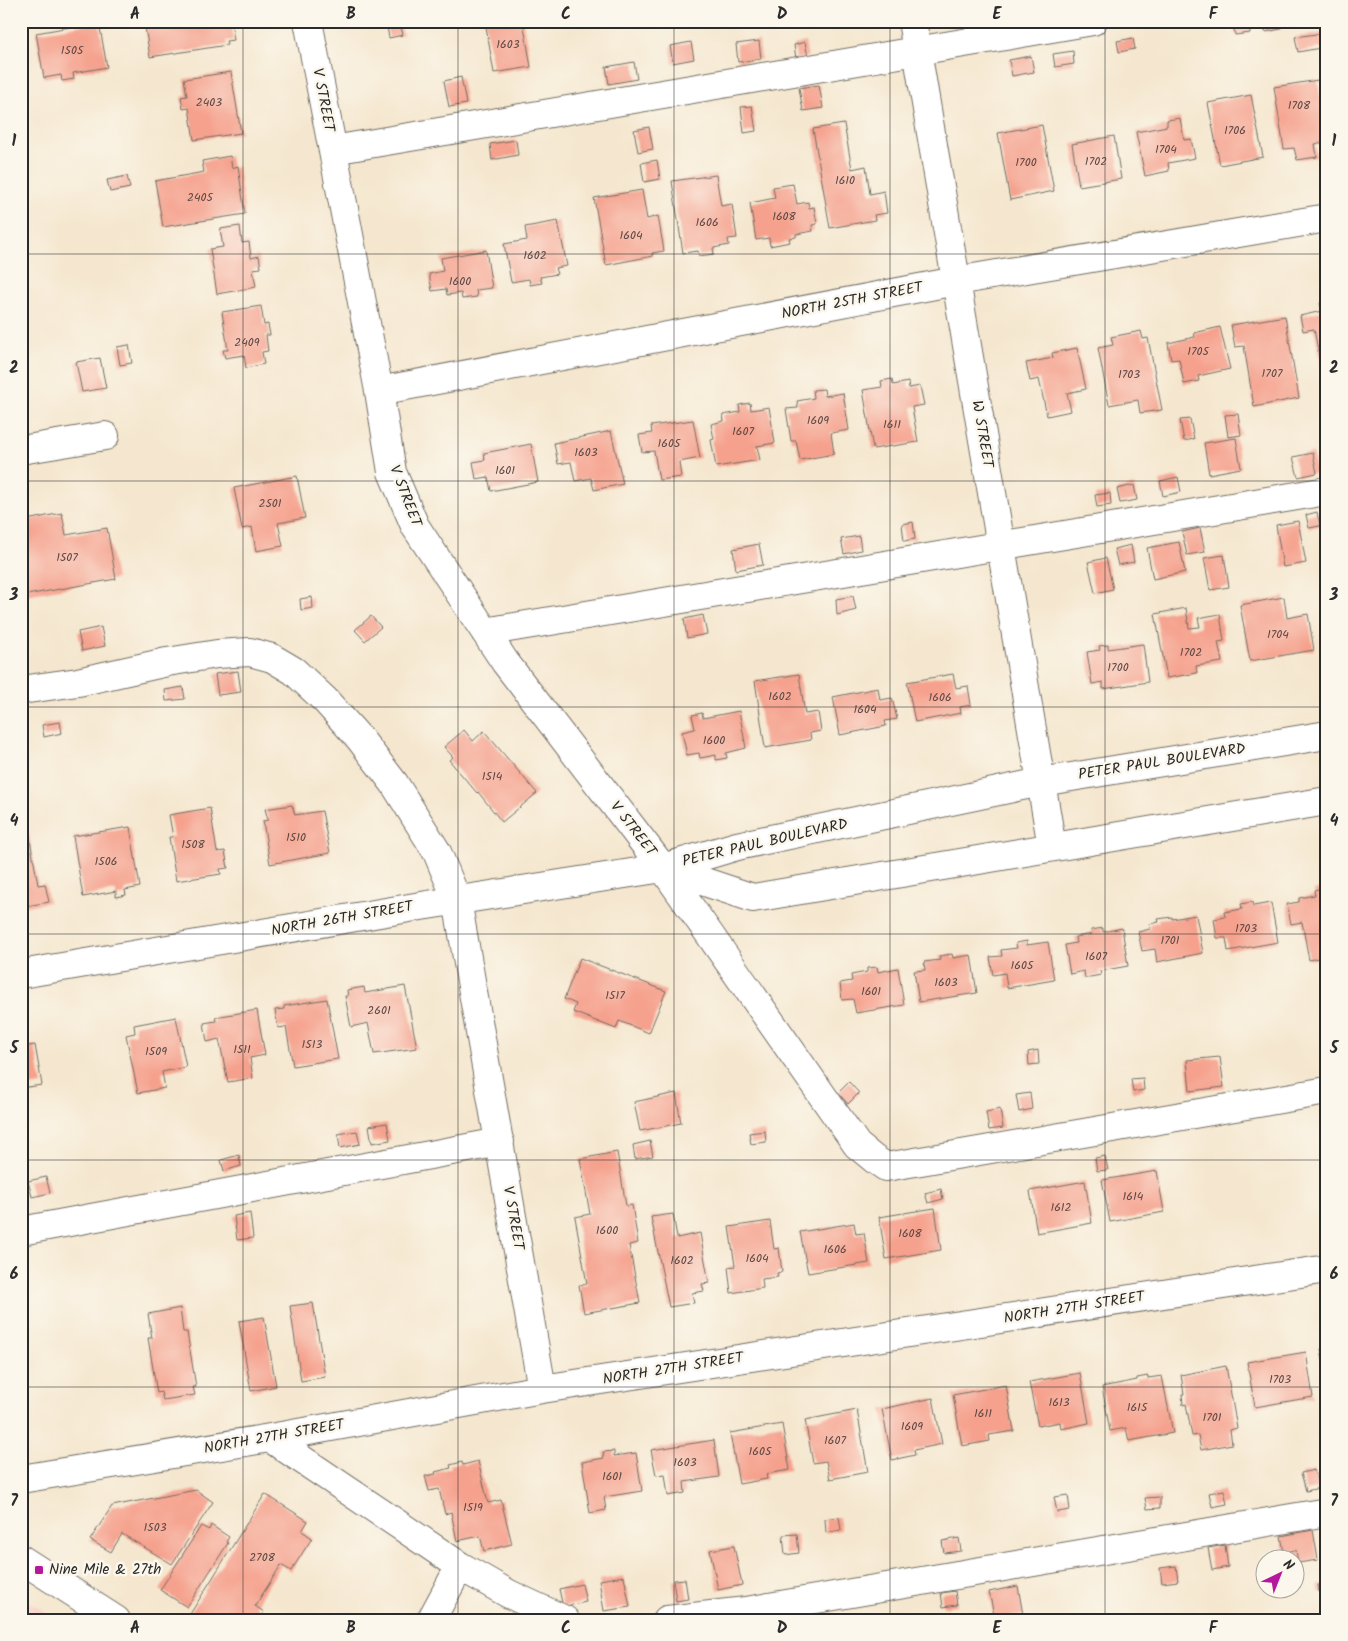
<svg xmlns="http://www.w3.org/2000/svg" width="1348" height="1641" font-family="Kalam,sans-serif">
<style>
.built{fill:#f7d1c8}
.building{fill:#f5a18d}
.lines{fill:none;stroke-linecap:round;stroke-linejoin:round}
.minor-casing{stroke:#726d64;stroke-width:30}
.major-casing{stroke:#726d64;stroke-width:30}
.minor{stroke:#fff;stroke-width:28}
.major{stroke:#fff;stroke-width:28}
.grid{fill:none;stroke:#2b2b2b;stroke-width:1;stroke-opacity:0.55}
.poi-dot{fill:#b5179e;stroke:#fbf7ec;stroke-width:2}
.labels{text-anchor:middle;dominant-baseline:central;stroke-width:5;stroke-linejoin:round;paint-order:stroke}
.number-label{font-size:12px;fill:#5e4844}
.street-label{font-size:15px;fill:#2b2b2b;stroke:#fbf7ec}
.poi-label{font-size:15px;fill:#2b2b2b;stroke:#fbf7ec;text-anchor:start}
.neatline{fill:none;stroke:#2b2b2b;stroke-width:2}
.grid-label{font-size:16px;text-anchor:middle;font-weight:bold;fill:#2b2b2b}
</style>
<rect width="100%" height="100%" fill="#fbf7ec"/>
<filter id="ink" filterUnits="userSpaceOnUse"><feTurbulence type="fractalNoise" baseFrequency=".02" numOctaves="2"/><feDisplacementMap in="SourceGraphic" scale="10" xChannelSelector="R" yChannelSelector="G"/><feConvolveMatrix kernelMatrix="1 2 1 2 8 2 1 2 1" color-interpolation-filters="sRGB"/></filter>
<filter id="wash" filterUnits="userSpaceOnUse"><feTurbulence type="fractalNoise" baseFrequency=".0096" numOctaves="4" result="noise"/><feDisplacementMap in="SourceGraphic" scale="20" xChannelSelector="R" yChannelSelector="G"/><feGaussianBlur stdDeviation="1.12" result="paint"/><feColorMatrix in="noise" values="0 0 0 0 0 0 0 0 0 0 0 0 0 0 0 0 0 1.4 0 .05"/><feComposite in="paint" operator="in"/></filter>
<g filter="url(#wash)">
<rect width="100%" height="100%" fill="#f5e7cf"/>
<!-- built -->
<path class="built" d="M21 1597 35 1605 56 1620H21Z"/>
<g id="blocks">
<!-- building -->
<path class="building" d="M144 21H231L234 40 226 41 227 45 150 57Z
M386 21H433V22L401 27 403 35 389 38Z
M485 21H523L531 67 494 73Z
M970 21H987V25L971 28Z
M1233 21H1249L1250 33 1235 35Z
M1263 21H1280L1281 29 1265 32Z
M99 22 107 67 73 73 74 79 62 81 61 75 44 78 36 33Z
M1323 33 1326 47 1298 52 1295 37Z
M1133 38 1135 49 1119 52 1117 41Z
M21 41 29 84 25 85 27 94 21 95Z
M759 41 761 59 738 62 736 44Z
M691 42 694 59 673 63 670 46Z
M805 42 808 57 796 59 794 45Z
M1073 51 1074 64 1055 67 1053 54Z
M1031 56 1034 72 1012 76 1009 60Z
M634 62 637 79 609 84 606 67Z
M231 72 241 133 194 140 189 108 183 109 181 97 187 96 184 79Z
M461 77 466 104 449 107 444 81Z
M1318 80 1324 124 1327 123V142L1315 144 1317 157 1297 160 1294 148 1284 149 1274 87Z
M819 85 823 108 803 111 799 88Z
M1251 95 1263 157 1220 165 1208 103Z
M752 106 756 131 744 133 741 107Z
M1180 118 1184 140 1191 139 1195 158 1168 163 1169 171 1145 176 1136 132 1167 126V120Z
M844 124 852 169 866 166 870 194 884 191 887 213 874 215 875 220 830 228 813 129Z
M1042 125 1054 191 1010 200 998 133Z
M649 127 653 149 638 152 634 130Z
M1114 136 1121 179 1079 186 1072 144Z
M516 140 518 155 492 160 490 144Z
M230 156 232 168 238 166 245 214 163 227 155 181 204 172 202 161Z
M657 160 660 179 644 182 641 163Z
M716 175 721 206 732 204 737 238 728 239 729 245 713 248 714 254 699 256 698 251 683 253 672 181Z
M127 176 130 188 110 192 107 180Z
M793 184 797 204 808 202 809 208 814 207 817 224 812 225 813 231 796 234V237L789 238 790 242 770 246 769 238 756 240 750 203 775 198 773 187Z
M642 190 647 219 658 216 664 251 652 253 653 256 606 265 594 198Z
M558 221 567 266 555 268 557 274 540 277 542 283 530 285 529 279 511 282 504 244 527 240 525 227Z
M240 226 242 243 249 242 251 258 259 256 261 268 253 269 256 287 217 294 210 249 223 247 220 229Z
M486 250 492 288 476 290 477 297 462 299 461 293 447 295 446 289 432 291 429 274 443 271 441 258Z
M1327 301V381L1324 382 1314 329 1303 331 1300 316 1322 311 1320 303Z
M261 306 264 325 268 324 270 335H266L268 351 262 352 264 364 246 368 244 355 225 358 223 350H228L222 312Z
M1285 316 1299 398 1254 407 1244 346 1235 347 1231 325Z
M1220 327 1230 369 1198 376 1199 381 1184 384 1179 359 1171 360 1168 343 1195 337 1194 333Z
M1141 331 1143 339 1148 338 1162 410 1140 413 1138 400 1109 405 1098 348 1113 345 1111 337Z
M129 345 132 363 120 365 117 347Z
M1077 348 1086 389 1067 393 1071 411 1047 416 1039 379 1030 381 1026 363 1053 358 1052 353Z
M100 358 106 388 82 392 76 362Z
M892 379 893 385 908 382 909 388 920 386 924 405 912 407 918 442 873 449 863 390 882 387 881 381Z
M824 389 825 396 843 393 849 430 831 433 834 454 800 460 796 441H791L786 409 798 408 797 401 814 398 813 390Z
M750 403 751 410 769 407 775 443 757 446 760 460 716 467 711 440 714 439 711 424 724 421 723 415 740 412 739 405Z
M1238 414 1241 435 1228 437 1225 415Z
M1190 419 1194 439 1184 441 1180 420Z
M693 420 700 458 679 462 681 477 659 480 654 451 642 452 639 435 652 433 651 426Z
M611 431 623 484 594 490 591 478 575 481 571 462 558 464 554 443Z
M1236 438 1241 468 1209 474 1204 443Z
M531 444 538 482 491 491 488 477 476 479 473 462 485 460 484 453Z
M1313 453 1317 473 1298 477 1293 457Z
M297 476 305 518 278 523 283 546 256 551 252 527 242 529 234 488Z
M1178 477 1181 492 1163 496 1160 481Z
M1134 485 1137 500 1120 503 1117 489Z
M1110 493 1111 505 1097 507 1095 495Z
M1317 512 1320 526 1309 528 1306 515Z
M62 513 66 535 107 528 116 579 21 596V521Z
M1298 521 1306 563 1283 567 1276 525Z
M913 522 915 539 904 541 902 524Z
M1200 528 1205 552 1187 555 1182 532Z
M859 536 861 550 844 554 841 539Z
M1179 542 1185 572 1153 579 1147 548Z
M759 544 763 565 736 570 733 549Z
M1131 545 1134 562 1118 565 1114 549Z
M1224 555 1229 587 1210 590 1204 558Z
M1106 558 1113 589 1095 593 1088 562Z
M1327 591V621H1326L1321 592Z
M853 596 856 610 837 615 836 599Z
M312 597 313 608 301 610 300 599Z
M1284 597 1287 618 1308 614 1314 650 1250 661 1240 605Z
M1186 608 1189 628 1200 627 1198 618 1220 614 1224 641 1218 642 1222 662 1196 666 1197 673 1167 678 1155 614Z
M703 615 707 634 687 638 684 619Z
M371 616 381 627 365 641 355 630Z
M101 627 105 646 82 651 78 632Z
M1143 644 1148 682 1103 689V682L1092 684 1087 652 1100 650 1099 646 1108 645V649Z
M238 671 241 692 218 695 215 674Z
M799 674 805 714 818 712 821 731 810 733 811 740 765 748 755 681Z
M953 674 956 688 968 686 971 705 960 707 961 713 915 722 907 682Z
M183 687 185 699 166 701 165 690Z
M878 688 880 700 892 698 897 719 885 721 886 726 840 735 833 697Z
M739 711 746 748 726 753 727 758 716 760V755L700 758 699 753 687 755 682 732 695 729 692 715 702 713 703 718Z
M60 722 62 733 44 737 42 725Z
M464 730 473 741 484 731 537 793 502 822 478 792 477 793 449 760 453 757 444 747Z
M292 805 295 815 322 811 330 853 270 864 263 821 268 820 265 809Z
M210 808 217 852 225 851 228 868 220 869 221 874 176 881 169 837H173L169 815Z
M130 827 140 887 125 890 126 895 116 897V891L83 897 73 836Z
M29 834 38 885 45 884 49 902 21 907V835Z
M1327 887V956L1309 960 1302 922 1291 924 1287 904 1299 902V898L1315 895 1314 890Z
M1252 902 1253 906 1271 903 1278 942 1228 951 1226 938H1217L1214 919 1225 917 1224 912 1242 909 1241 904Z
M1196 915 1203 953 1157 962 1155 949 1142 951 1138 932 1150 929 1149 924 1159 922 1158 919 1172 917V919Z
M1103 928V932L1122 928 1128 966 1100 971 1101 975 1085 978 1084 971 1070 974 1065 945 1076 943 1075 937 1092 934 1091 930Z
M1027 941V945L1048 942 1054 980 1007 988 1005 973 993 975 990 957 1002 956 1001 950 1017 948 1016 943Z
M952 954 953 958 971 955 977 993 919 1002 914 971 925 970 924 962 940 960 939 956Z
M580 958 666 991 649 1033 619 1021 616 1029 573 1012 576 1004 564 999Z
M877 967 878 972 898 968 904 1005 856 1013 853 999 842 1000 840 983 852 981 851 975 867 972V968Z
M405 986 417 1048 374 1054 368 1023 351 1027 345 996H348L347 990 364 987 365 993Z
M327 999 338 1059 293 1066 286 1027 278 1028 275 1010 284 1009V1006Z
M257 1010 265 1055 250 1058 253 1078 228 1082 219 1039 207 1042 204 1023 216 1021 215 1017Z
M176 1017 186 1067 162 1072 165 1088 138 1093 126 1035 135 1033 134 1025Z
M35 1045 42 1085 21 1088V1047Z
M1038 1050 1039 1064 1029 1065 1028 1052Z
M1220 1057 1224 1087 1190 1091 1187 1060Z
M1143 1078 1144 1090 1133 1092 1131 1079Z
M849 1082 859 1093 848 1104 838 1093Z
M676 1093 681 1123 640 1131 634 1102Z
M1030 1093 1032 1109 1019 1112 1016 1095Z
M1000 1109 1003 1128 989 1130 986 1112Z
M387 1123 390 1140 372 1143 369 1126Z
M357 1131 360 1144 340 1148 338 1134Z
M765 1131 766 1142 751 1144 749 1133Z
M650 1141 653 1156 635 1159 633 1145Z
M617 1152 626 1206 632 1205 638 1243 629 1245 640 1303 584 1313 579 1285 587 1284 575 1217 590 1214 580 1159Z
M239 1155 241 1166 224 1171 221 1160Z
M1105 1156 1108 1170 1097 1171 1095 1158Z
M1157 1171 1164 1212 1110 1222 1102 1180Z
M46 1177 50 1193 32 1197 28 1181Z
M1085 1181 1092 1223 1037 1233 1030 1191Z
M941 1189 943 1199 928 1203 925 1193Z
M935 1208 941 1250 886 1259 879 1217Z
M250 1213 253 1238 237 1240 234 1216Z
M673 1214 677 1238 700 1233 709 1283 702 1284 704 1291 692 1293 694 1303 669 1307 651 1217Z
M770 1221 774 1249 779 1248 782 1272 777 1273 778 1277 762 1279 763 1288 731 1293 728 1267 735 1266 729 1227Z
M854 1223 856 1234 864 1233 869 1263 808 1273 800 1232Z
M313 1303 325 1377 301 1381 290 1306Z
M180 1308 183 1332H187L196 1387H193L195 1395 163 1400 161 1392 157 1393 148 1338H152L148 1314Z
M264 1317 276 1386 251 1391 239 1321Z
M1327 1348V1374H1326L1321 1349Z
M1306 1352 1313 1397 1255 1407 1247 1362Z
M1226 1366 1237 1428 1230 1430 1232 1444 1201 1450 1198 1435 1192 1436 1186 1404 1183 1405 1182 1394H1184L1181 1375Z
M1080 1373 1089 1423 1061 1429 1060 1422 1038 1426 1029 1382Z
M1148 1376V1378L1162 1376 1173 1433 1129 1441 1126 1428 1110 1431 1102 1387 1137 1380V1378Z
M1006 1385 1014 1431 989 1435 990 1441 962 1446 953 1395Z
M933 1398 942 1444 914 1450 915 1455 892 1460 882 1409Z
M857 1410 868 1472 830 1479 826 1461 813 1463 805 1420Z
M782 1424 790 1470 766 1474 767 1479 739 1484 730 1433Z
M714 1440 719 1477 684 1482 685 1493 668 1496 665 1474 656 1475 651 1450Z
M614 1451V1456L636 1453 642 1491 604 1497 606 1510 590 1513 582 1462 604 1458 603 1452Z
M478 1461 488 1503 501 1500 512 1544 484 1551 480 1536 457 1541 451 1512 445 1514 439 1489 429 1491 425 1476 436 1474 435 1472 451 1468 450 1465 462 1462 463 1465Z
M1314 1470 1319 1488 1306 1491 1301 1473Z
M196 1490 213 1502 172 1564 122 1534 111 1552 90 1540 112 1506Z
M1224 1490 1227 1504 1212 1507 1209 1493Z
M265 1494 308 1521 302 1531 312 1538 291 1571 281 1565 255 1606 264 1612 259 1620H189L187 1619Z
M1068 1495 1070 1510 1057 1512 1054 1497Z
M1160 1497V1508L1147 1509 1145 1498Z
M839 1517 841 1530 826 1533 825 1519Z
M211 1525 229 1537 226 1542 228 1543 187 1607 160 1590 201 1526 209 1530Z
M1313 1530 1318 1560 1298 1563 1296 1550 1284 1552 1281 1536Z
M797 1534 799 1553 785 1555 783 1535Z
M959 1538 961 1551 944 1553 942 1541Z
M1225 1545 1228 1567 1212 1570 1208 1548Z
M734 1546 742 1585 718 1590 710 1550Z
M1176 1566 1178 1581 1162 1583 1160 1568Z
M624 1576 630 1607 604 1611 599 1580Z
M685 1579 688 1599 676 1601 673 1580Z
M582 1584 586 1602 563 1607 559 1589Z
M1327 1584V1592H1319L1318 1585Z
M1018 1586 1023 1615 995 1619 989 1592Z
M955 1591 957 1605 943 1607 941 1593Z"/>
</g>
</g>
<g filter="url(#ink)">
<use href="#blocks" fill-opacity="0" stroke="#726d64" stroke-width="1"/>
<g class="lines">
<!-- minor casing -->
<g class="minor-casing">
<path id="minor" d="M308 21 379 391 392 472 415 526 505 662 663 868 857 1145 874 1159 886 1167 1327 1091
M912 21 1052 847
M333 150 1093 21
M379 391 956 281 1327 218
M21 450 105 436
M485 632 1327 491
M21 690 78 682 167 662 217 654 250 652 272 658 294 671 325 700 360 739 394 783 437 852 457 900 542 1389
M663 868 753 898 1327 801
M21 974 421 906 663 868 737 846 1041 782 1327 735
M21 1231 500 1142
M270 1438 460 1566 509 1594 565 1620
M21 1479 270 1438 542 1389 1327 1269
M431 1620 460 1566
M667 1620 746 1611 1327 1512"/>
</g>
<!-- major casing -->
<g class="major-casing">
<path id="major" d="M21 1559 116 1620"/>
</g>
<!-- minor -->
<use href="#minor" class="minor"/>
<!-- major -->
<use href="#major" class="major"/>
</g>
</g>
<!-- grid -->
<path class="grid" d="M243 21V1620M458 21V1620M674 21V1620M890 21V1620M1105 21V1620M21 254H1327M21 481H1327M21 707H1327M21 934H1327M21 1160H1327M21 1387H1327"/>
<!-- markers -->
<rect class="poi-dot" x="34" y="1565" width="10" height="10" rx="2.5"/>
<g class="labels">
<!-- number labels -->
<g class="number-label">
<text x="508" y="44">1603</text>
<text x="72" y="50">1505</text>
<text x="209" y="102">2403</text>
<text x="1299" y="105">1708</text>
<text x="1235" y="130">1706</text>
<text x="1166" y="149">1704</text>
<text x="1096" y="161">1702</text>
<text x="1026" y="162">1700</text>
<text x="845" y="180">1610</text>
<text x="200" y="197">2405</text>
<text x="784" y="216">1608</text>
<text x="707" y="222">1606</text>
<text x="631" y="235">1604</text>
<text x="535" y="255">1602</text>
<text x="460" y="281">1600</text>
<text x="247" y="342">2409</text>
<text x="1198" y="351">1705</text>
<text x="1272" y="373">1707</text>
<text x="1129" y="374">1703</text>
<text x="818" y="420">1609</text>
<text x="892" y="424">1611</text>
<text x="743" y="431">1607</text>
<text x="669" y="443">1605</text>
<text x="586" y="452">1603</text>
<text x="505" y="470">1601</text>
<text x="270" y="503">2501</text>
<text x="67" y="557">1507</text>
<text x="1278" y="634">1704</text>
<text x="1191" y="652">1702</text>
<text x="1118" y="667">1700</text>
<text x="780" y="696">1602</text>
<text x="940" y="697">1606</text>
<text x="865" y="709">1604</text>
<text x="714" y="740">1600</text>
<text x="492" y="776">1514</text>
<text x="296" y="837">1510</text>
<text x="193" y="844">1508</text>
<text x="106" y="861">1506</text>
<text x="1246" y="928">1703</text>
<text x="1170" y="940">1701</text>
<text x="1096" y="956">1607</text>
<text x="1022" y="965">1605</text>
<text x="946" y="982">1603</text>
<text x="871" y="991">1601</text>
<text x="615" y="995">1517</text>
<text x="379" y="1010">2601</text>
<text x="312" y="1044">1513</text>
<text x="242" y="1049">1511</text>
<text x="156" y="1051">1509</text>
<text x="1133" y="1196">1614</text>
<text x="1061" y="1207">1612</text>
<text x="607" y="1230">1600</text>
<text x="910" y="1233">1608</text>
<text x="835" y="1249">1606</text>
<text x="757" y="1258">1604</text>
<text x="682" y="1260">1602</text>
<text x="1280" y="1379">1703</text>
<text x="1059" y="1402">1613</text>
<text x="1137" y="1407">1615</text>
<text x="983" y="1413">1611</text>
<text x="1212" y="1417">1701</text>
<text x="912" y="1426">1609</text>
<text x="835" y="1440">1607</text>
<text x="760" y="1451">1605</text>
<text x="685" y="1462">1603</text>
<text x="612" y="1476">1601</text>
<text x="473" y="1507">1519</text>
<text x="155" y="1527">1503</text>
<text x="262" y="1557">2708</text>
</g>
<!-- street labels -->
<g class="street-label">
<text transform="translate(323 100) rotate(79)">V STREET</text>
<text transform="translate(852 301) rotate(-11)">NORTH 25TH STREET</text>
<text transform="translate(982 434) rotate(80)">W STREET</text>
<text transform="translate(405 496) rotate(69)">V STREET</text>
<text transform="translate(1162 762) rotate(-9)">PETER PAUL BOULEVARD</text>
<text transform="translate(633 829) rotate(52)">V STREET</text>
<text transform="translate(765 843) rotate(-13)">PETER PAUL BOULEVARD</text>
<text transform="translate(342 919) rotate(-10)">NORTH 26TH STREET</text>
<text transform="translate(513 1218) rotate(80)">V STREET</text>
<text transform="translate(1074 1308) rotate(-9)">NORTH 27TH STREET</text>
<text transform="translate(673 1369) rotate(-9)">NORTH 27TH STREET</text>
<text transform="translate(274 1437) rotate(-10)">NORTH 27TH STREET</text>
</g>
<!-- poi labels -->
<g class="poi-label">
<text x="49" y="1570">Nine Mile &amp; 27th</text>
</g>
</g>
<!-- margin -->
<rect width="1348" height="1641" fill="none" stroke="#fbf7ec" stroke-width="55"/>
<!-- north arrow -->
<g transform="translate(1280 1574) rotate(43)"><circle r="24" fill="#fbf7ec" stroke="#a8a59f"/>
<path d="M0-4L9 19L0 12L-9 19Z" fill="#b5179e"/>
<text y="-8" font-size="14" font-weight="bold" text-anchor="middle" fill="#2b2b2b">N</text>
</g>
<rect x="28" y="28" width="1292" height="1586" class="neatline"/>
<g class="grid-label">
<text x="135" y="19">A</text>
<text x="351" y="19">B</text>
<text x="566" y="19">C</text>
<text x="782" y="19">D</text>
<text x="997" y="19">E</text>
<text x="1213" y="19">F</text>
<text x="14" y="146">1</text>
<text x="1334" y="146">1</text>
<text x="14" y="373">2</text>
<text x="1334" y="373">2</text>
<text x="14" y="600">3</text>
<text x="1334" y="600">3</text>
<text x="14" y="826">4</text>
<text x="1334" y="826">4</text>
<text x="14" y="1053">5</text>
<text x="1334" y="1053">5</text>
<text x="14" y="1279">6</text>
<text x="1334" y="1279">6</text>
<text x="14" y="1506">7</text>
<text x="1334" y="1506">7</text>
<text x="135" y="1633">A</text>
<text x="351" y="1633">B</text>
<text x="566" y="1633">C</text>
<text x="782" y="1633">D</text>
<text x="997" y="1633">E</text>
<text x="1213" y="1633">F</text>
</g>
</svg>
